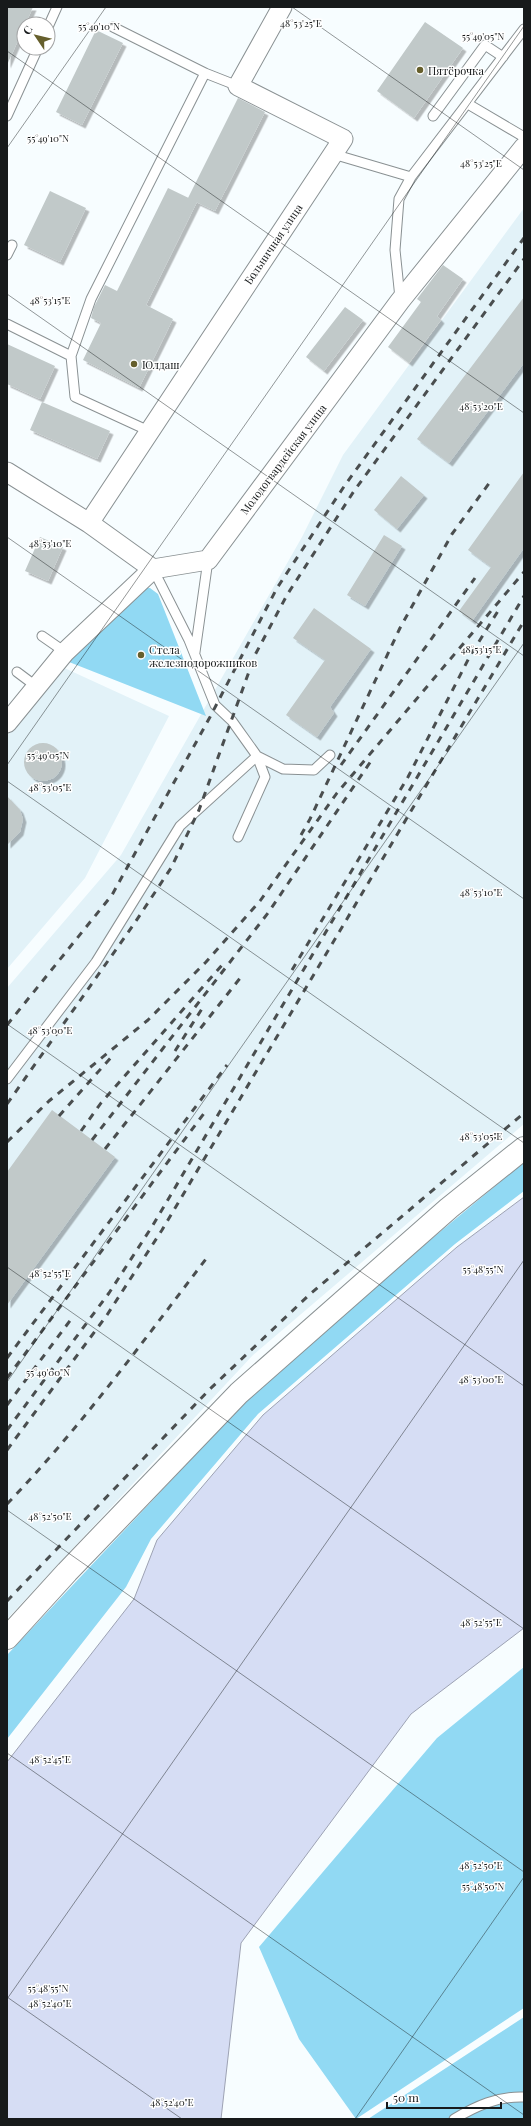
<svg xmlns="http://www.w3.org/2000/svg" width="531" height="2126" font-family="'Playfair Display',serif">
<style>
.built{fill:#e2f2f8}
.green{fill:#91d9f3}
.water{fill:#d6ddf4;stroke:#9da2b3}
.building{fill:#c1c9c9;filter:url(#shadow)}
.lines{fill:none;stroke-linecap:round;stroke-linejoin:round}
.service-casing{stroke:#8a9193;stroke-width:11}
.minor-casing{stroke:#8a9193;stroke-width:21}
.secondary-casing{stroke:#8a9193;stroke-width:24}
.service{stroke:#fff;stroke-width:9}
.minor{stroke:#fff;stroke-width:19}
.secondary{stroke:#fff;stroke-width:22}
.rail{stroke:#4a4e4f;stroke-width:3;stroke-dasharray:7 7;stroke-linecap:butt}
.ticks{fill:none;stroke:#171a1b;stroke-width:1;stroke-opacity:0.45}
.poi-dot{fill:#665f2c;stroke:#fff;stroke-width:1.5}
.labels{text-anchor:middle;dominant-baseline:central;stroke-width:3;stroke-linejoin:round;paint-order:stroke}
.poi-label{font-size:11px;fill:#171a1b;stroke:#fff;text-anchor:start}
.street-label{font-size:11px;fill:#171a1b;stroke:#fff}
.ticks-label{font-size:10px;text-anchor:middle;fill:#171a1b;stroke:#fff;stroke-width:3;stroke-linejoin:round;paint-order:stroke}
</style>
<defs>
<filter id="shadow"><feDropShadow dx="3.5" dy="3.5" stdDeviation="0" flood-color="#0004"/></filter>
</defs>
<rect width="100%" height="100%" fill="#f7fdff"/>
<!-- built -->
<path class="built" d="M524 208V1124L253 1355 7 1619V988L121 855 302 537 343 455Z
M60 666 169 716 85 878 7 969V736Z"/>
<!-- green -->
<path class="green" d="M143 588H150L158 594 206 716 69 662Z
M524 1162V1191L455 1244 258 1414 151 1539 126 1587 7 1739V1655L246 1401 376 1285Z
M524 1667V2008L356 2119 299 2039 259 1947 437 1738Z
M524 2017V2119H368Z"/>
<!-- water -->
<path class="water" d="M524 1197V1628L411 1714 241 1943 221 2119H7V1762L134 1599 157 1540 263 1415 457 1247Z"/>
<!-- building -->
<path class="building" d="M7 7H33L7 65Z
M425 22 463 48 414 118 377 91Z
M96 30 123 43 82 125 56 112Z
M238 98 265 112 215 211 188 198Z
M168 188 197 202 146 305 173 319 139 388 83 360 101 323 91 318 94 307 105 285 117 291Z
M50 191 86 208 60 262 24 245Z
M443 265 463 279 437 316 441 320 409 363 388 347 421 302 417 299Z
M524 297V363L449 463 417 439Z
M345 307 363 320 324 371 306 357Z
M7 344 55 366 40 399 7 384Z
M42 402 110 431 97 459 30 430Z
M524 472V548L472 621 459 611 491 567 468 550Z
M401 476 424 495 397 529 374 510Z
M384 535 402 546 365 606 347 595Z
M40 537 63 547 48 581 25 571Z
M314 608 371 649 330 707 334 713 317 737 286 715 325 660 293 638Z
M24 762a19 19 0 1 1 38 0a19 19 0 1 1-38 0Z
M7 796 20 810 23 819 20 832 7 845Z
M52 1110 115 1157 7 1305V1172Z"/>
<g class="lines">
<!-- service casing -->
<g class="service-casing">
<path id="service" d="M48 27 57 7
M113 27 205 73
M468 104 524 137
M7 116 38 48
M433 116 485 45 503 57
M333 154 411 177
M7 255 12 245
M400 298 395 250 399 199 411 177 524 29
M7 324 71 356
M149 431 75 397 71 356 91 299 205 73 238 86
M153 569 189 640 215 705 232 721 257 756 265 777 238 837
M42 636 65 652
M195 652 208 560
M17 672 37 687
M257 756 283 769 314 770 330 755
M7 1079 96 962 180 826 257 756
M454 2119C476 2106 498 2096 524 2097"/>
</g>
<!-- minor casing -->
<g class="minor-casing">
<path id="minor" d="M7 472 89 523 153 569
M89 523 343 139 238 86 282 7
M7 723 65 652 153 569 208 560 400 301 524 147"/>
</g>
<!-- secondary casing -->
<g class="secondary-casing">
<path id="secondary" d="M7 1638 67 1572 239 1393 449 1208 524 1148"/>
</g>
<!-- service -->
<use href="#service" class="service"/>
<!-- minor -->
<use href="#minor" class="minor"/>
<!-- secondary -->
<use href="#secondary" class="secondary"/>
<!-- rail -->
<path class="rail" d="M341 765 475 578
M301 835 310 819 400 628 452 534 490 482
M292 970 408 777 470 656 498 611
M7 1025 112 895 210 717 277 588 345 485 524 238
M175 1051 205 1004
M7 1104 134 924 171 868 199 810 255 655 287 595 354 491 524 259
M59 1116 114 1054
M81 1131 101 1103 223 964
M92 1140 268 913 371 761
M7 1142 49 1101 148 1020 206 962 260 901 337 793 524 572
M105 1149 241 977
M7 1358 227 1065
M7 1378 205 1112
M7 1405 72 1318
M7 1430 109 1293 153 1225 524 596
M7 1450 107 1315 162 1230 524 621
M7 1504C81 1427 144 1340 209 1255
M7 1601 210 1389 309 1295 524 1113"/>
</g>
<!-- ticks -->
<path class="ticks" d="M292 7 524 170M7 51 524 413M7 148 106 7M7 294 524 656M7 537 524 899M7 765 524 26M7 781 524 1143M7 1024 524 1386M7 1267 524 1629M7 1382 524 643M7 1510 524 1872M7 1753 524 2115M7 1997 182 2119M7 1999 524 1260M355 2119 524 1877"/>
<!-- markers -->
<g class="poi-dot">
<circle cx="420" cy="70" r="4"/>
<circle cx="134" cy="364" r="4"/>
<circle cx="141" cy="655" r="4"/>
</g>
<g class="labels">
<!-- poi labels -->
<g class="poi-label">
<text x="428" y="70">Пятёрочка</text>
<text x="142" y="364">Юлдаш</text>
<text x="149" y="649">Стела<tspan x="149" dy="13">железнодорожников</tspan></text>
</g>
<!-- street labels -->
<g class="street-label">
<text transform="translate(273 244) rotate(-56)">Больничная улица</text>
<text transform="translate(283 459) rotate(-53)">Молодогвардейская улица</text>
</g>
</g>
<g class="ticks-label">
<text x="301" y="27">48°53'25"E</text>
<text x="99" y="30">55°49'10"N</text>
<text x="483" y="40">55°49'05"N</text>
<text x="48" y="142">55°49'10"N</text>
<text x="481" y="167">48°53'25"E</text>
<text x="50" y="304">48°53'15"E</text>
<text x="481" y="410">48°53'20"E</text>
<text x="50" y="547">48°53'10"E</text>
<text x="481" y="653">48°53'15"E</text>
<text x="48" y="759">55°49'05"N</text>
<text x="50" y="791">48°53'05"E</text>
<text x="481" y="896">48°53'10"E</text>
<text x="50" y="1034">48°53'00"E</text>
<text x="481" y="1140">48°53'05"E</text>
<text x="483" y="1273">55°48'55"N</text>
<text x="50" y="1277">48°52'55"E</text>
<text x="48" y="1376">55°49'00"N</text>
<text x="481" y="1383">48°53'00"E</text>
<text x="50" y="1520">48°52'50"E</text>
<text x="481" y="1626">48°52'55"E</text>
<text x="50" y="1763">48°52'45"E</text>
<text x="481" y="1869">48°52'50"E</text>
<text x="483" y="1890">55°48'50"N</text>
<text x="48" y="1992">55°48'55"N</text>
<text x="50" y="2007">48°52'40"E</text>
<text x="172" y="2106">48°52'40"E</text>
</g>
<!-- border -->
<rect width="531" height="2126" fill="none" stroke="#171a1b" stroke-width="16"/>
<!-- north arrow -->
<g transform="translate(36 36) rotate(305)"><circle r="19" fill="#ffffff" stroke="#a2a3a4"/>
<path d="M0-3L7 15L0 10L-7 15Z" fill="#665f2c"/>
<text y="-6" font-size="11" font-weight="bold" text-anchor="middle" fill="#171a1b">С</text>
</g>
<!-- scale -->
<path d="M387 2102v6h114v-6" fill="none" stroke="#171a1b" stroke-width="2"/>
<text x="393" y="2102" font-size="12" fill="#171a1b" stroke="#ffffff" stroke-width="3" paint-order="stroke">50 m</text>
</svg>
